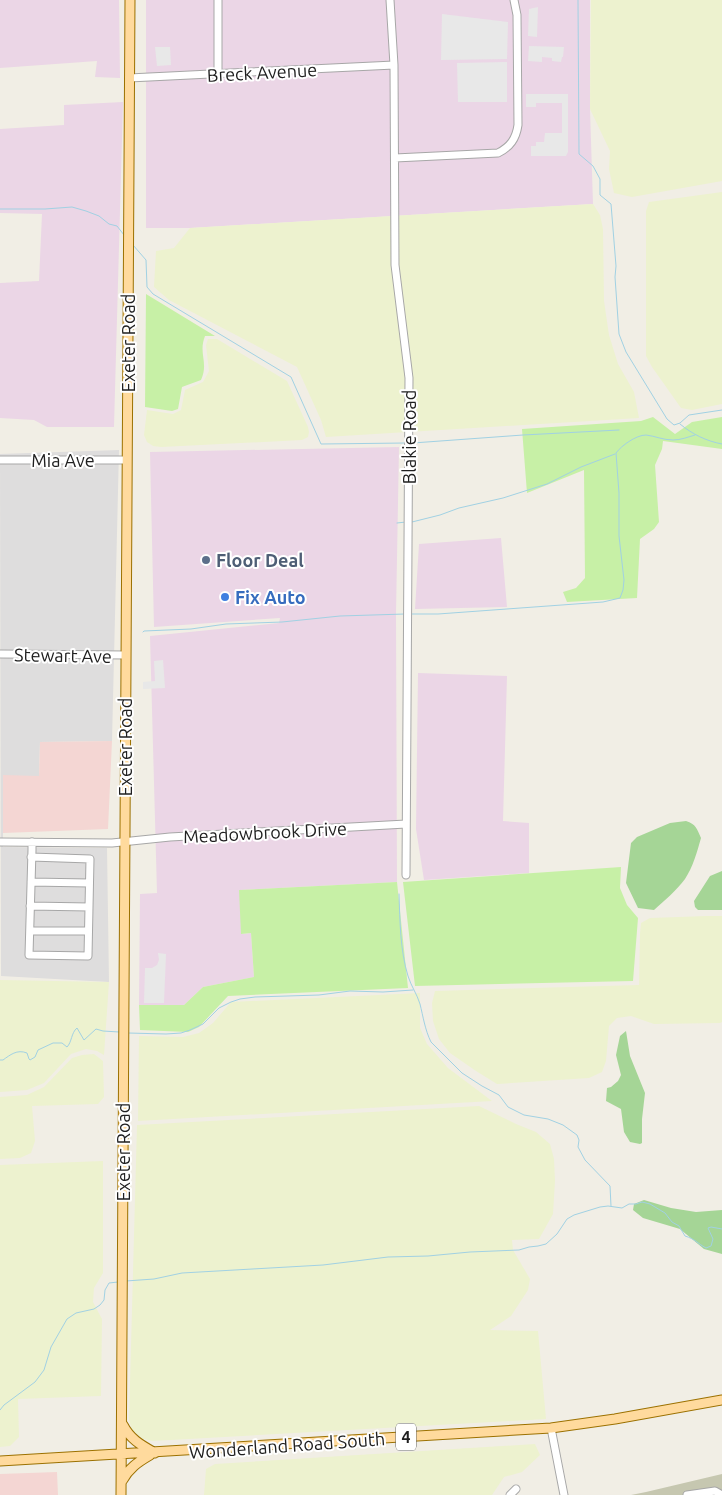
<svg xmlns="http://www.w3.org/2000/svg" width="722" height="1495" font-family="Ubuntu,sans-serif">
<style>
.residential{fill:#dedddd}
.commercial{fill:#f4d6d3}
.industrial{fill:#ebd6e6}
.construction{fill:#c6c7b0}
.farmland{fill:#edf2cf}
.grass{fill:#c7f0a6}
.forest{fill:#a5d596}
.parking{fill:#e8e8e8}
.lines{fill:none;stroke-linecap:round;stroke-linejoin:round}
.stream{stroke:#a1d1e3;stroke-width:1}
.minor-casing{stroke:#a7a7a7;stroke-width:9}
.major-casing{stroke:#9c7100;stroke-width:11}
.minor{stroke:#fff;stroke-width:7}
.major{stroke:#ffda9d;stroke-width:9}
.service-dot{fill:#5c6f8a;stroke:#fff;stroke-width:2}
.shop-dot{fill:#3f7fe0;stroke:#fff;stroke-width:2}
.labels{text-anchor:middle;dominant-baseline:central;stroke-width:4;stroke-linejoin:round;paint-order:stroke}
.shield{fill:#fff;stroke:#636363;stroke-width:1}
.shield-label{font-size:16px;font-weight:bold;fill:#202020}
.street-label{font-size:18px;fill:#202020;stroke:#fff}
.service-label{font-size:18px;font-weight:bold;fill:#4e5e75;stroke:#fff;text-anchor:start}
.shop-label{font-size:18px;font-weight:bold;fill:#366cbe;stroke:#fff;text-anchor:start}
</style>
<rect width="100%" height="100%" fill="#f1eee5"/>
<!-- residential -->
<path class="residential" d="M119 450 112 741 40 742 39 776H3V847L107 848 109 982 1 976 0 454Z"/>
<!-- commercial -->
<path class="commercial" d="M112 741 108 829 3 833V775L39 776 40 742Z
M57 1472 58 1495H0V1474Z"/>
<!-- industrial -->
<path class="industrial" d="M0 0H119L120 78 95 77 97 61 0 68Z
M146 0H590V109L593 204 190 228H146Z
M123 102 114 427H47L34 420 0 418V283L39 281 42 214 0 213V129L64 125V105Z
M399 447 396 614 397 882 240 890 242 934 251 933 254 977 203 987 184 1005H139L140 894 157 893 150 636 279 623 280 618 154 627 150 452Z
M501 538 507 607 415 609 419 544Z
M418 673 507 676 503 821 529 823V873L424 880 416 829Z"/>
<!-- construction -->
<path class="construction" d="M722 1474V1495H631L646 1492Z"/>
<!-- farmland -->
<path class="farmland" d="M591 0H722V181L632 197 614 193 609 169 610 151 590 109Z
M722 192V404L692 410 681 408 652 367 646 356V211L649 202Z
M593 204 600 215 603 229 604 301 609 335 618 364 634 392 639 418 326 437 321 420 297 367 169 300 154 287 156 251 174 248 190 228Z
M208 339H217L287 381 308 427 309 432 308 437 302 440 161 447 153 446 147 442 144 435 147 410 173 414 181 410 185 390 203 382 209 371 206 345Z
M707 916H722V1022L720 1023 654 1024 631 1016 617 1018 609 1026 606 1061 602 1072 589 1078 497 1084 476 1071 450 1053 439 1039 433 1021 432 1003 435 991 639 985 640 934 641 923 650 918Z
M0 980 109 982 104 1055 97 1051 86 1049 71 1054 44 1083 27 1090 0 1092Z
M420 993V1028L427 1044 448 1068 492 1101 138 1121 139 1036 183 1037 199 1033 213 1023 231 1002Z
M94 1054 103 1061 104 1097 98 1104 32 1106 35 1141 31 1153 20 1158 0 1159V1097L27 1095 44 1087 72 1058 82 1055Z
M479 1106 516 1124 536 1132 550 1144 554 1159 555 1181 553 1214 539 1239 512 1240 513 1250 530 1279 528 1290 511 1316 490 1330 538 1331 546 1419 153 1441 143 1439 132 1430 129 1420 137 1125Z
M103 1161V1273L94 1288 93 1302 102 1319 101 1396 18 1399 19 1437 10 1446 0 1447V1165Z
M535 1444 540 1455 522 1472 504 1477 492 1495H204L206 1469 215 1464Z"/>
<!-- grass -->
<path class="grass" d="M146 294 215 336H205C198 354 209 362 201 380L182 387 178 409 172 411 145 407Z
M653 417 675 434 692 422 722 417V449L663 441 662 449 655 465 659 522 654 529 640 539 637 598 567 602 563 592 576 588 585 578 584 470 527 493 522 429 641 421Z
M621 867 620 888 627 905 638 918 633 981 415 986 403 882Z
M397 882 408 988 228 996 199 1027 188 1032 140 1030 139 1005H184L203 987 254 977 251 933 241 934 239 890Z"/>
<!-- forest -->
<path class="forest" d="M686 821C696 824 697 829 701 838 697 852 693 867 685 879 677 890 665 900 654 910L638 908 626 883 631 843 637 837 670 823Z
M722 871V910H698L695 907 694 901 710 876Z
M626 1031 630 1056 645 1093 642 1119V1143L640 1144 630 1142 624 1132 621 1109 606 1101 607 1088 611 1087 618 1081 621 1075 616 1055 620 1036Z
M644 1200 671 1208 696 1212 722 1210V1254L704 1249 680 1229 643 1218 633 1210 634 1204Z"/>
<!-- parking -->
<path class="parking" d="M538 7 537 37 528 36 529 9Z
M442 14 508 22 507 59 441 60Z
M529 46 564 47 563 57H562L561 62 552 61V58L542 57V62L528 61Z
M155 47H170L171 65 157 66Z
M507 62V102H458L457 63Z
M526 94H568V152L566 156H531V146H536V142H544L545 133H562V103H536V107H526Z
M163 660 165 688 143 689V682L155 681 154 661Z
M158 953 166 954 164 1003H144L145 968H152L157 965 159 960Z"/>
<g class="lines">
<!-- stream -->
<path class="stream" d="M578 0 579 154 593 166 600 179V195L611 204 616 266 615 277 619 334 626 352 667 419 674 425 680 423 689 415 722 410
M0 209H45L72 207 86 211 99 216 109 224 117 226 124 235
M133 245 146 260 147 287 153 294 291 377 321 444 406 443
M680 424C692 434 706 441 722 444
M413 443 523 435 619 430
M412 522 440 515 459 508 503 498 547 484 581 467 615 454
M397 523 406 522
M409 614H438L603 602 620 598 623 590 624 580 619 536V493L616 453C621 446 636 435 646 435 655 436 663 440 673 440 681 440 688 437 695 435
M143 632 144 631 191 629 226 624 282 622 340 616 405 614
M399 894C400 921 400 950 408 976 411 986 417 994 420 1004 423 1016 425 1030 431 1042L462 1073 482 1086 499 1095 508 1107 524 1115 548 1119 563 1125 577 1135 579 1140 578 1147 585 1160 610 1186 611 1206
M128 1033 166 1034 181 1033 190 1030 203 1024 219 1008 231 1002 240 999 255 997 319 995 350 991 383 992 413 990
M0 1060H3C10 1055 17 1049 27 1053L29 1059 30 1060 35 1057 38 1050 53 1043H62L67 1047C72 1042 71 1033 77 1028L84 1040 96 1029 103 1031 119 1032
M126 1281 154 1279 182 1273 323 1265 388 1257 428 1256 470 1252 519 1250 529 1247 538 1246 546 1244 557 1234 567 1219 574 1215 600 1207 608 1206 622 1208 629 1204H636L642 1202 650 1204 665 1213 672 1222 679 1226 685 1236C695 1239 697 1243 706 1248L711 1246 713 1239 708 1228 711 1227 722 1229
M0 1410 4 1405 35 1382 44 1370 51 1347 67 1319 76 1313 94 1309 100 1305 104 1300 105 1290 109 1283 118 1282"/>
<!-- minor casing -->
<g class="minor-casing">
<path id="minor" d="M390 0 394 65 395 265 409 378 406 875
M217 74 218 71V0
M129 78 394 65
M395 158 498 153C510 147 516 139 518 125L517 15 514 0
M0 460H127
M0 654 126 655
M0 842 112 843 170 837 406 824
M31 857 90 859 88 956 29 955 32 850V842
M31 882 89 883
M30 906 89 907
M30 931H88
M551 1428 564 1495
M510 1495 516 1489
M687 1495 715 1491 722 1495"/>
</g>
<!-- major casing -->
<g class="major-casing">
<path id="major" d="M123 1425C130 1439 141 1445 155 1453
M0 1461 551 1428 615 1419 722 1400
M122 1481C129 1468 138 1462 150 1455
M121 1495 130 0"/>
</g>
<!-- minor -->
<use href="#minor" class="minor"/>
<!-- major -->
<use href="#major" class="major"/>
</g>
<!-- markers -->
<circle class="service-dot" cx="206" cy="560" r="5"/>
<circle class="shop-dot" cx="225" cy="597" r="5"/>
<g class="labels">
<!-- shield labels -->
<rect class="shield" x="396" y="1423.5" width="20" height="27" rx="4"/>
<g class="shield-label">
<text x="406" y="1437">4</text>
</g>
<!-- street labels -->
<g class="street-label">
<text transform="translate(262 72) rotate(-3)">Breck Avenue</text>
<text transform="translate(128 343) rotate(-90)">Exeter Road</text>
<text transform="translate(409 437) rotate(-90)">Blakie Road</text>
<text x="63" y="460">Mia Ave</text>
<text transform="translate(63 655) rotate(1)">Stewart Ave</text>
<text transform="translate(125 747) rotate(-90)">Exeter Road</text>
<text transform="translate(265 832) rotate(-3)">Meadowbrook Drive</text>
<text transform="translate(123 1152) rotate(-90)">Exeter Road</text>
<text transform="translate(287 1445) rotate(-4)">Wonderland Road South</text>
</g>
<!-- service labels -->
<g class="service-label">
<text x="216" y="560">Floor Deal</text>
</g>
<!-- shop labels -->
<g class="shop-label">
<text x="235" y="597">Fix Auto</text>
</g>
</g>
</svg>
